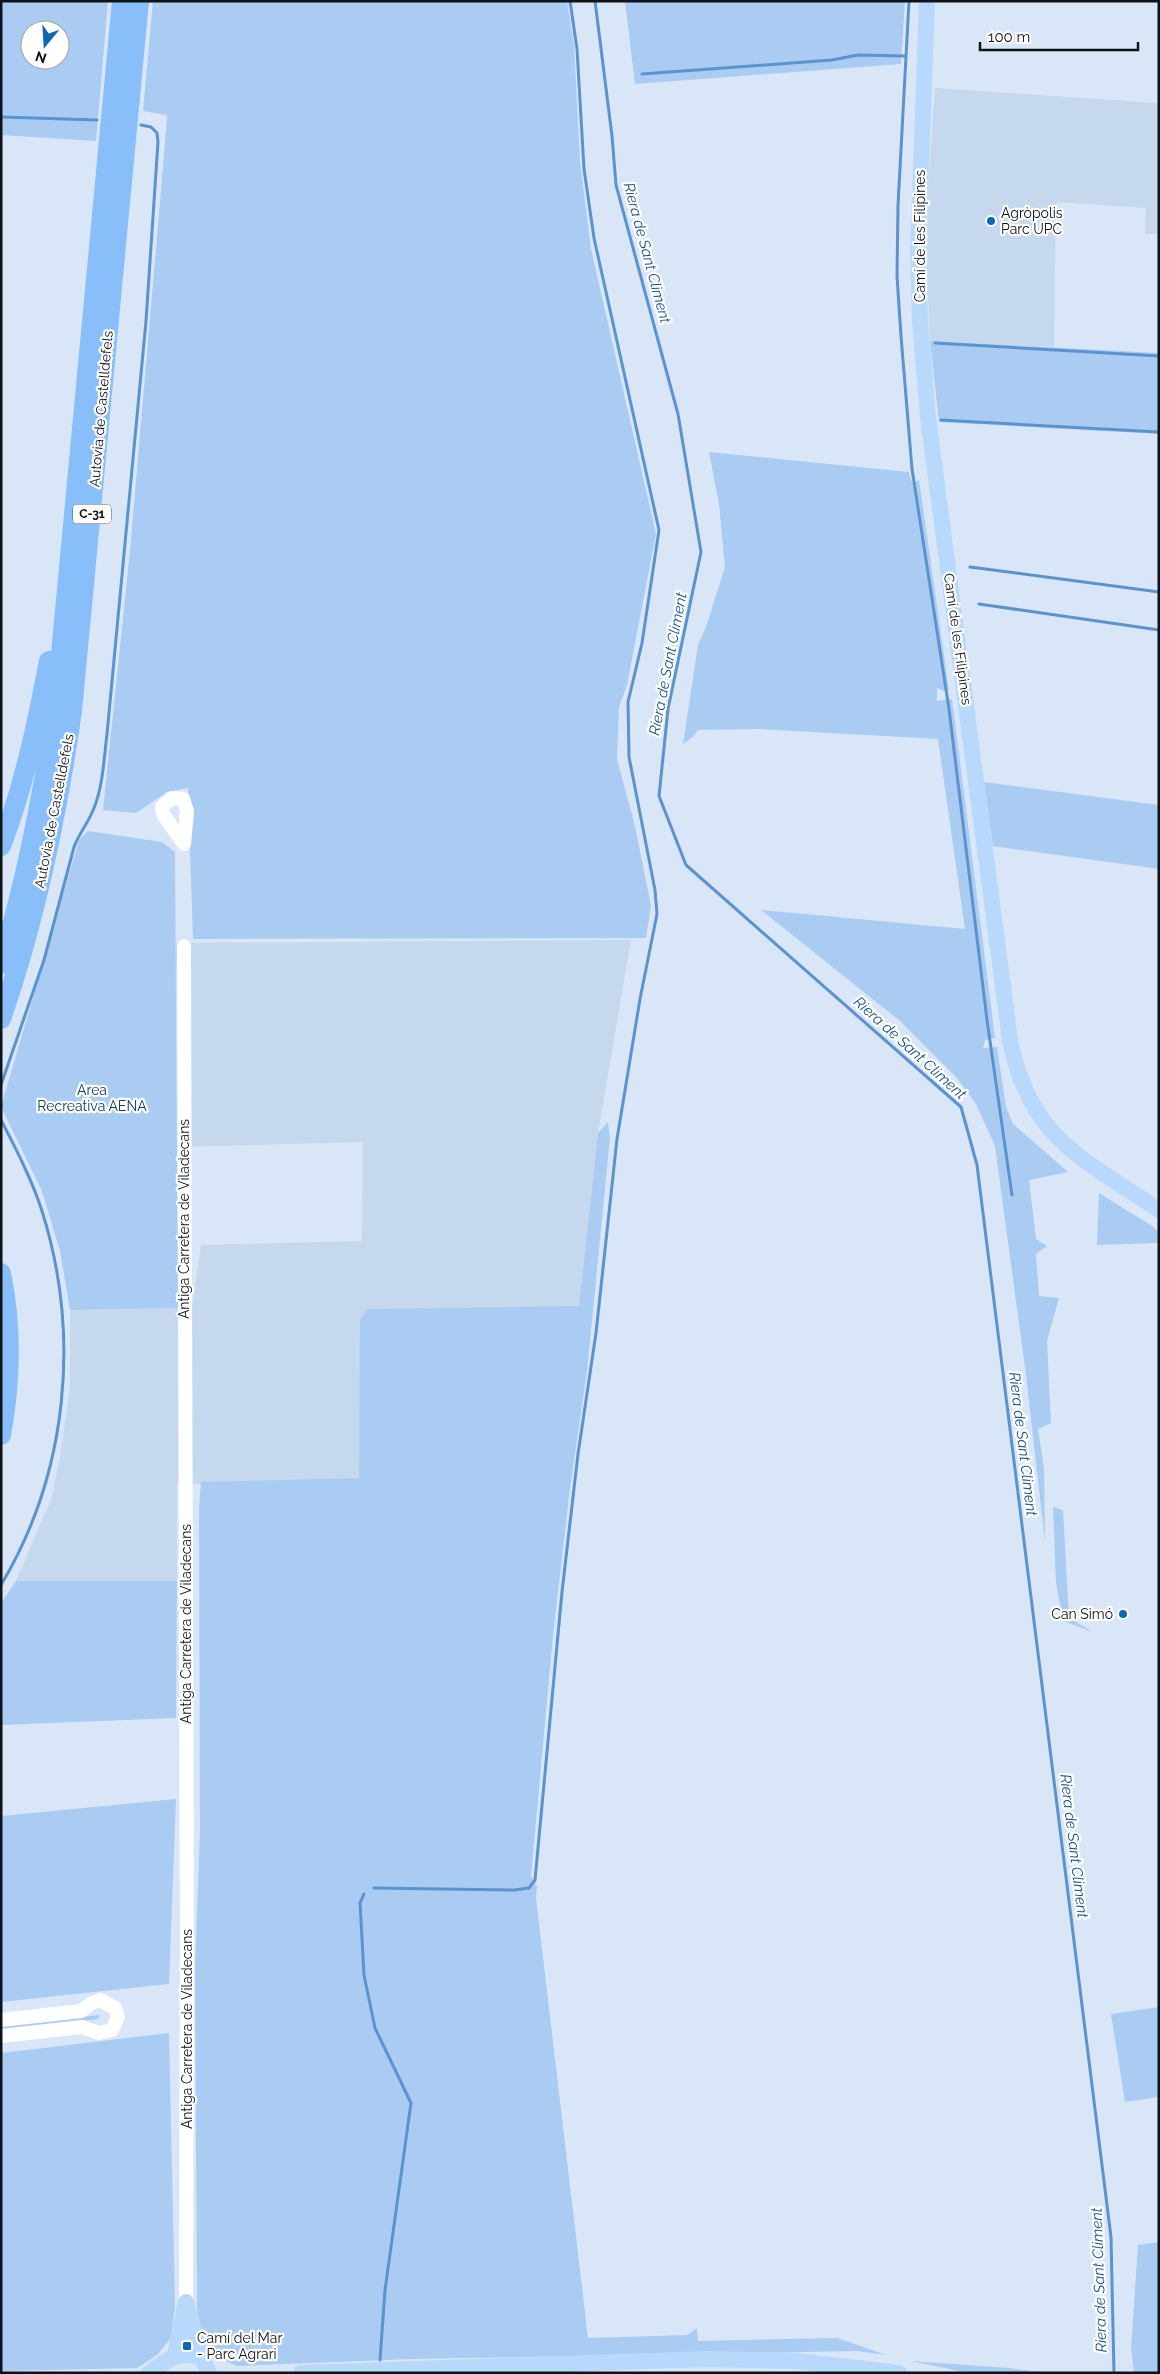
<svg xmlns="http://www.w3.org/2000/svg" width="1160" height="2374" font-family="Raleway,sans-serif">
<style>
.built{fill:#c5d8ee}
.green{fill:#aaccf3;fill-rule:evenodd}
.lines{fill:none;stroke-linecap:round;stroke-linejoin:round}
.stream{stroke:#5c93cf;stroke-width:3}
.minor{stroke:#fff;stroke-width:14}
.major{stroke:#b8d8fc;stroke-width:16}
.highway{stroke:#88befa;stroke-width:20}
.poi-dot{fill:#0f66b3;stroke:#fff;stroke-width:2}
.labels{text-anchor:middle;dominant-baseline:central;stroke-width:4.5;stroke-linejoin:round;paint-order:stroke}
.shield{fill:#fff;stroke:#565a5e;stroke-width:1}
.shield-label{font-size:12px;font-weight:bold;fill:#0e1319}
.poi-label{font-size:14px;fill:#0e1319;stroke:#fff;text-anchor:start}
.street-label{font-size:14px;fill:#0e1319;stroke:#fff}
.park-label{font-size:14px;fill:#143b63;stroke:#fff}
.water-label{font-size:15px;font-style:italic;fill:#1a528b;stroke:#fff}
</style>
<rect width="100%" height="100%" fill="#d8e6f7"/>
<!-- built -->
<path class="built" d="M935 88 1157 103 1159 124V234H1145L1146 208 1056 202 1054 347 930 341 927 279 928 191Z
M631 940 598 1133 579 1307 369 1309 367 1483 177 1484V1581H16L52 1497 61 1452 70 1386V1310L192 1308 201 1245 362 1241 363 1142 178 1147 176 943Z"/>
<!-- green -->
<path class="green" d="M1 1H108L96 141 1 135ZM30 30H60V60H30Z
M153 1H567L574 45 580 162 591 249 656 534 627 685 619 707 617 759 635 826 651 906 646 938 193 939 188 788 167 792 136 813 103 810 130 551 164 155 167 115 143 111Z
M625 1H905L901 64 635 84Z
M930 341 1159 353V434L939 422Z
M709 452 909 472 912 483 919 480 949 690 943 691 937 688V701L952 699 995 1038 985 1040 983 1048 997 1047 1006 1107 1013 1124 1068 1172 1029 1180 1036 1239 1047 1246 1036 1254 1039 1296 1059 1298 1047 1341 1051 1423 1038 1429 1044 1468 1045 1542 1026 1375 995 1146 976 1104 956 1077 900 1021 761 910 965 929 938 739 759 729 698 730 693 737 683 744 698 645 706 627 725 567 719 504Z
M984 782 1159 805V869L993 846Z
M88 831 162 842 175 852 178 1308 70 1310 60 1251 42 1191 1 1107 79 840Z
M608 1122 610 1138 587 1371 570 1488 553 1635 531 1876 537 1886 536 1898 588 2338 687 2335 697 2328 698 2341 837 2338 886 2355 858 2351 412 2359 237 2366C204 2352 203 2341 197 2308L195 1968 200 1830 199 1509 201 1482 359 1478 360 1320 368 1309 579 1306 598 1133Z
M1099 1193 1152 1226 1159 1232V1243L1097 1245Z
M1053 1507 1063 1510 1069 1618 1093 1632 1063 1621 1056 1583Z
M16 1581H177L176 1718 1 1725V1603Z
M176 1799 169 1984 1 2002V1816Z
M1159 2007V2097L1125 2102 1111 2014Z
M99 2015V2019L1 2030V2026Z
M169 2033 175 2305 171 2338 157 2355 137 2368 1 2371V2053Z
M1159 2242V2373H1134L1131 2348 1138 2245Z
M911 2361 1009 2368 1048 2373H969Z"/>
<g class="lines">
<!-- stream -->
<path class="stream" d="M595 1 612 136 616 185 678 414 701 552 668 709 659 796 686 865 961 1107 977 1165 1111 2237 1114 2373
M909 1 898 205 897 276 901 336 912 469 949 709 987 1020 1012 1195
M642 74 832 60 858 55 905 56
M1 117 97 120
M935 343 1159 356
M941 420 1159 432
M970 567 1159 592
M979 604 1159 630
M1 1085 44 960 74 847C79 833 89 822 94 808 103 786 104 758 107 734L146 321 158 142 157 133 151 127 141 125
M1 1120C16 1149 32 1180 42 1211 81 1335 68 1473 1 1585
M374 1888 514 1890 529 1888 535 1880 562 1592 578 1454 596 1333 617 1139 640 999 657 914 655 890 629 757 628 702 642 643 659 530 594 238 584 169 577 49 570 1
M364 1894 360 1903 364 1975 375 2028 411 2103 385 2290 380 2360"/>
<!-- minor -->
<path class="minor" d="M172 798 183 799 187 811 184 844 163 814 162 807Z
M184 946 187 1955 186 2302
M1 2020 81 2011 92 2003 100 2000 115 2008 118 2017 112 2030 99 2033 82 2027 1 2036"/>
<!-- major -->
<path class="major" d="M927 1 918 252 920 321 928 417 1010 1040C1029 1138 1083 1159 1159 1210
M186 2302 202 2359 209 2373
M175 2356 185 2306
M149 2373C168 2360 180 2348 202 2359
M301 2373 707 2359 796 2361 899 2373"/>
<!-- highway -->
<path class="highway" d="M1 846C24 786 37 724 49 661
M1 964C27 879 43 794 56 707L122 1
M1 1019C36 918 57 816 72 711L139 1
M1 1273C12 1327 11 1380 1 1435"/>
</g>
<!-- markers -->
<g class="poi-dot">
<circle cx="991" cy="221" r="5"/>
<circle cx="1123" cy="1614" r="5"/>
<rect x="182" y="2341" width="10" height="10" rx="2.5"/>
</g>
<g class="labels">
<!-- shield labels -->
<rect class="shield" x="73" y="504.5" width="38" height="19" rx="4"/>
<g class="shield-label">
<text x="92" y="514">C-31</text>
</g>
<!-- poi labels -->
<g class="poi-label">
<text x="1001" y="213">Agròpolis<tspan x="1001" dy="16">Parc UPC</tspan></text>
<text x="1113" y="1614" text-anchor="end">Can Simó</text>
<text x="197" y="2338">Camí del Mar<tspan x="197" dy="16">- Parc Agrari</tspan></text>
</g>
<!-- street labels -->
<g class="street-label">
<text transform="translate(920 236) rotate(-90)">Camí de les Filipines</text>
<text transform="translate(101 409) rotate(-85)">Autovia de Castelldefels</text>
<text transform="translate(958 639) rotate(82)">Camí de les Filipines</text>
<text transform="translate(54 811) rotate(-79)">Autovia de Castelldefels</text>
<text transform="translate(184 1219) rotate(-90)">Antiga Carretera de Viladecans</text>
<text transform="translate(186 1624) rotate(-90)">Antiga Carretera de Viladecans</text>
<text transform="translate(187 2029) rotate(-90)">Antiga Carretera de Viladecans</text>
</g>
<!-- park labels -->
<g class="park-label">
<text x="92" y="1090">Area<tspan x="92" dy="16">Recreativa AENA</tspan></text>
</g>
<!-- water labels -->
<g class="water-label">
<text transform="translate(647 253) rotate(75)">Riera de Sant Climent</text>
<text transform="translate(668 664) rotate(-79)">Riera de Sant Climent</text>
<text transform="translate(910 1048) rotate(42)">Riera de Sant Climent</text>
<text transform="translate(1023 1444) rotate(83)">Riera de Sant Climent</text>
<text transform="translate(1074 1846) rotate(83)">Riera de Sant Climent</text>
<text transform="translate(1099 2280) rotate(-92)">Riera de Sant Climent</text>
</g>
</g>
<!-- border -->
<rect width="1160" height="2374" fill="none" stroke="#0e1319" stroke-width="5"/>
<!-- north arrow -->
<g transform="translate(45 45) rotate(198)"><circle r="24" fill="#ffffff" stroke="#9fa1a3"/>
<path d="M0-4L9 19L0 12L-9 19Z" fill="#0f66b3"/>
<text y="-8" font-size="14" font-weight="bold" text-anchor="middle" fill="#0e1319">N</text>
</g>
<!-- scale -->
<path d="M980 42v8h158v-8" fill="none" stroke="#0e1319" stroke-width="2.5"/>
<text x="988" y="42" font-size="15" fill="#0e1319" stroke="#ffffff" stroke-width="4" paint-order="stroke">100 m</text>
</svg>
